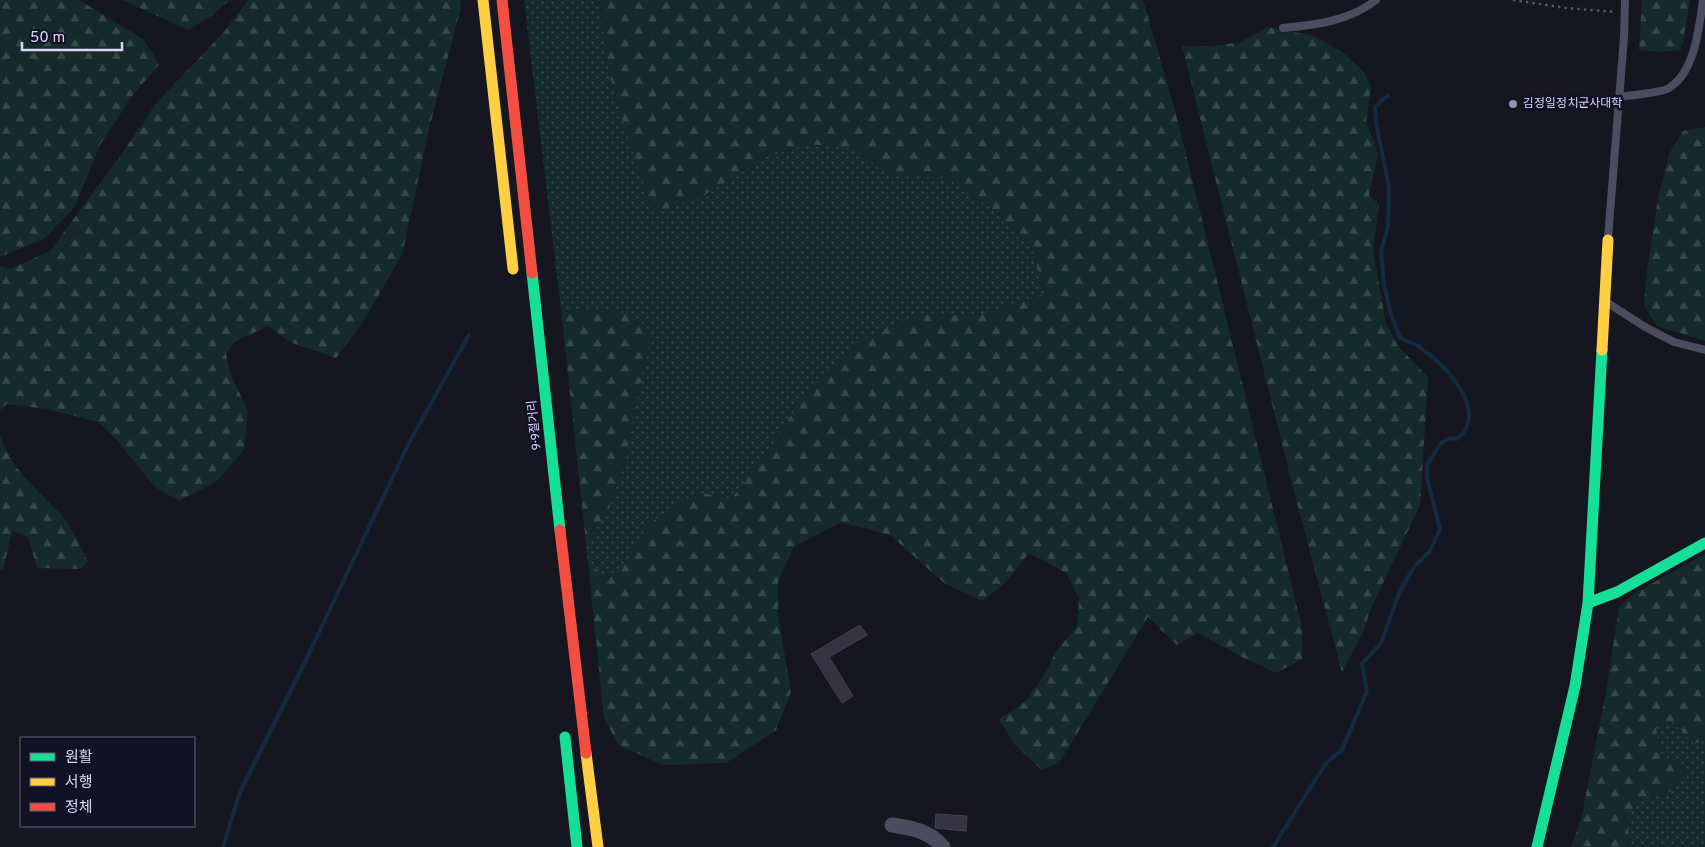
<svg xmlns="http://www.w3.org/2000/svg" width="1705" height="847" font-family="Overpass,'Noto Sans KR',sans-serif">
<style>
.grass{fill:url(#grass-dots)}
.forest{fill:url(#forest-firs)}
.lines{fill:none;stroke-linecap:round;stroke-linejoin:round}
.stream{stroke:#132a43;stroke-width:4}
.building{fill:#343442;stroke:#434153}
.path{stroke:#4d5c66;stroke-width:2.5;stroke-dasharray:2.5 4;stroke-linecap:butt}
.lane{stroke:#4c4c60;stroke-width:8}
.street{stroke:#4c4c60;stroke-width:15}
.fast{stroke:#16e098;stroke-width:11}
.slow{stroke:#ffcf43;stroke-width:11}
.jam{stroke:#f24e42;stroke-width:11}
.poi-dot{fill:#9594ae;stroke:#131125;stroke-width:2}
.labels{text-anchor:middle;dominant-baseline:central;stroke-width:5;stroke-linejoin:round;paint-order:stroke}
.poi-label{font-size:12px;fill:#d9d8fb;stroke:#131125;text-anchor:start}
.street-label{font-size:12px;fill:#d9d8fb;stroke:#131125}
</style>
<defs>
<pattern id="grass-dots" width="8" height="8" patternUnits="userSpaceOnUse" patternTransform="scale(1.25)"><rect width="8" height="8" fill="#152b2a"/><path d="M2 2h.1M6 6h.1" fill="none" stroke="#36494a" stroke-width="1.8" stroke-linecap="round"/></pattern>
<pattern id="forest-firs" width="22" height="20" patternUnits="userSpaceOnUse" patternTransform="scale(1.25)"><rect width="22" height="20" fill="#152b2a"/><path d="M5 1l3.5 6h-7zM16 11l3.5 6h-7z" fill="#36494a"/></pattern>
</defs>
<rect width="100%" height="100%" fill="#161620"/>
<!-- grass -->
<path class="grass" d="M524 0H599L610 77 703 196 763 158 807 144 853 148 884 172 949 179 991 208 1032 249 1044 294 986 314 916 315 762 460 731 499 647 525 622 572 604 575 588 563 586 542 608 512 627 450 637 393 627 313 561 310Z
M1673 722 1695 744 1705 738V847H1629L1628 816 1640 799 1672 791 1686 769 1659 753 1656 725Z"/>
<!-- forest -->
<path class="forest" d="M0 0H79L143 39 159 64 132 96 100 145 75 206 45 238 0 257Z
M122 0H230L211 16 189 30Z
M248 0H460L461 7 429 129 402 255 363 322 336 358 290 342 268 326 236 341 226 353 230 373 248 411 244 450 217 481 179 501 155 487 115 438 98 422 47 409 7 404 0 410V266L10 269 50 251 121 155 157 102 224 32Z
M599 0H1143L1176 114 1302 627V659L1276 673 1242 657 1198 633 1177 645 1148 617 1059 763 1042 770 1014 744 999 719 1025 702 1046 672 1055 653 1077 626 1079 598 1066 573 1029 553 1003 585 982 601 944 583 890 535 841 522 794 547 778 581V614L791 692 776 730 726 763 663 765 618 745 604 718 588 563 604 575 621 572 647 525 697 492 731 499 762 460 808 390 863 339 916 315 986 314 1044 294 1032 249 991 208 949 179 884 172 853 148 807 144 763 158 703 196 651 213 610 77Z
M1642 0H1690L1683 42 1680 50 1661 52 1639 50Z
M1267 27 1314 36 1342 52 1363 71 1371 87 1366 122 1378 154 1369 195 1379 205 1373 250 1386 324 1398 346 1428 377 1420 505 1372 606 1363 632 1342 672 1297 503 1182 46H1213L1241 42Z
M1705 127V341L1657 326 1644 306 1646 278 1658 199 1669 154 1683 131Z
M561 310 627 313 651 331 627 450 608 512 586 542Z
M0 435C11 471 39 490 63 517 73 529 80 547 88 561L81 569 37 568 28 537 12 531 3 570 0 569Z
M1705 554V738L1695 744 1673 722 1656 725 1659 753 1686 769 1672 791 1640 799 1628 816 1629 847H1571L1581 820 1606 692 1619 607 1638 591Z"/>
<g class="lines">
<!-- stream -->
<path class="stream" d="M223 847 240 792 304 664 408 445 469 335
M1273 847 1326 763 1342 750 1367 691 1362 664 1381 643 1400 591 1414 567 1430 551 1440 529 1427 478V465L1441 443 1449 438 1457 439C1491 411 1444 363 1418 346 1413 343 1406 341 1400 338L1391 314 1384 285 1381 251 1388 227 1389 187 1376 123 1375 107 1388 95"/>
</g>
<!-- building -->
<path class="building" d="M860 625 867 635 829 657 853 696 842 703 811 654Z
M936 814 967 816 966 831 935 828Z"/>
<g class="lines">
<!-- path -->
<path class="path" d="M1513 0 1566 8 1616 12"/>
<!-- lane -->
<path class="lane" d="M1283 28C1315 25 1350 21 1376 0
M1619 97C1630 95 1662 93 1669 88 1695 72 1699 28 1703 0
M1608 238 1624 37 1625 0
M1608 303 1645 327 1674 342 1705 350"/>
<!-- street -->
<path class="street" d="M892 825C912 828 930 831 943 847"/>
<!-- fast -->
<path class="fast" d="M532 273 560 530
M1588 603 1617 592 1705 543
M565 737 577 847
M1537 847 1575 686 1588 603 1602 350"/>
<!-- slow -->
<path class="slow" d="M483 0 513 269
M1602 350 1608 240
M586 753 598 847"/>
<!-- jam -->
<path class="jam" d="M502 0 532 273
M560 530 586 753"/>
</g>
<!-- markers -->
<circle class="poi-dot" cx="1513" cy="104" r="5"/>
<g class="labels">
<!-- poi labels -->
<g class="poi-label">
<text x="1523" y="104">김정일정치군사대학</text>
</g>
<!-- street labels -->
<g class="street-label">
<text transform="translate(535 425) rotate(-96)">9·9절거리</text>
</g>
</g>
<!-- legend -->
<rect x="20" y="737" width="175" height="90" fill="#131125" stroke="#62617b"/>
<rect x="30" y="753" width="25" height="8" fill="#16e098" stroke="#62617b"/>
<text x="65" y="762" font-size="15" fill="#d9d8fb">원활</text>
<rect x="30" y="778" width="25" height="8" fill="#ffcf43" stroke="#62617b"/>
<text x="65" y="787" font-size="15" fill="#d9d8fb">서행</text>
<rect x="30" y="803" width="25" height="8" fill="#f24e42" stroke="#62617b"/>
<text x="65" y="812" font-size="15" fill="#d9d8fb">정체</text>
<!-- scale -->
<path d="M22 42v8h100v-8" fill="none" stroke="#d9d8fb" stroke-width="2.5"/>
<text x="30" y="42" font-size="15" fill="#d9d8fb" stroke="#131125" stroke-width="4" paint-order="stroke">50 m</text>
</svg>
